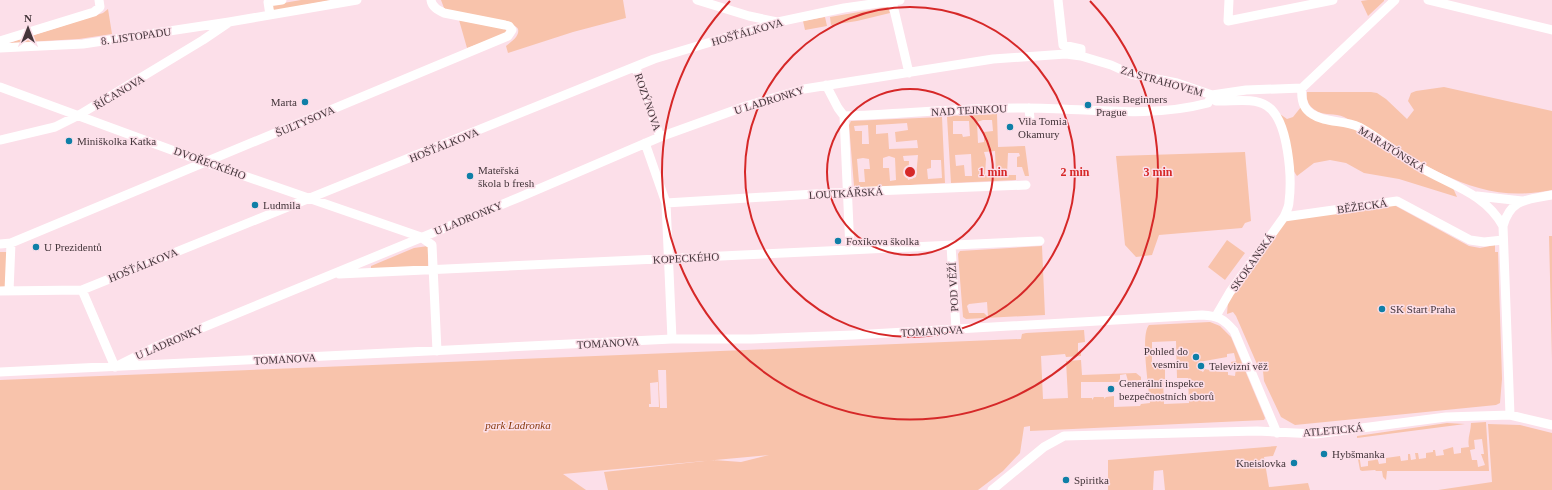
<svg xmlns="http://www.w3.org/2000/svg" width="1552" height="490" font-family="Georgia,serif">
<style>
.green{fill:#f8c3ab;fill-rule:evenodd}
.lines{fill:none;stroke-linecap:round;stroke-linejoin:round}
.minor{stroke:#fff;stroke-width:9}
.ring{fill:none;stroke:#d62828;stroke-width:2}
.poi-dot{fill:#0f7fa7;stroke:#fcdfe9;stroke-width:1.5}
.labels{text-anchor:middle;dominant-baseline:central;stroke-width:3;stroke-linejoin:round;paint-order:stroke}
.street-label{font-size:11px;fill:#44363b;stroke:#fcdfe9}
.poi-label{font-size:11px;fill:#44363b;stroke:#fcdfe9;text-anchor:start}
.park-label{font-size:11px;font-style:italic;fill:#87390d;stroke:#fcdfe9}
.centre{fill:#d62828;stroke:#fcdfe9;stroke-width:2}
.ring-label{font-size:12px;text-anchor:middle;font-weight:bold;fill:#d62828;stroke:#fcdfe9;stroke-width:3;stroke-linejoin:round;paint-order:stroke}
</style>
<rect width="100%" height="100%" fill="#fcdfe9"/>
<!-- green -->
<path class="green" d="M301 0H332L273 11 272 5Z
M441 0H623L626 18 573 32 508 53 506 46C511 42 520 36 518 29 515 20 459 13 448 11L444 8Z
M1368 0H1384V1L1368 16 1361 1Z
M888 7 890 13 857 21 831 25 830 17Z
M108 9 112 34 79 39 9 43 103 13Z
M825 17 827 26 805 30 803 21Z
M459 20 505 29 507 31 503 35 467 48Z
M1444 87 1552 111V190C1528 195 1503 195 1479 188 1429 174 1390 141 1344 117 1336 113 1322 116 1315 110 1308 106 1306 99 1307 92H1371L1377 93 1386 99 1407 119 1414 110 1408 101 1411 93 1416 91Z
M1301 107 1362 131 1453 188 1457 197 1399 179 1364 173 1346 163 1330 160 1314 163 1297 176 1293 170 1280 114 1287 119 1293 117Z
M997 114 998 147 1025 146 1029 176H1025L1022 167H1017V157L1020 156 1019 153H1008L1007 175H1016V180L951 183 947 117 949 116ZM983 120H992L993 131 984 132V142L978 143 977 122ZM953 121H969L970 136 963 137 962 134H953ZM995 151 996 175H985L986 159 984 152ZM971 154 972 176H965L964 165 956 166 955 155Z
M942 117 945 183 858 188 854 186 849 125 851 121ZM907 123 908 130 895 132 896 142 917 140 918 148 889 149 888 133 876 134V125ZM868 125 869 144H862V131H855L854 126ZM918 155 916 177 908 180 909 161H904L903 156ZM889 156 895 158 896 180 890 181 889 168H883V158ZM863 158 869 159 870 169H864L865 182H859L857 159ZM931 160H941L942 178 928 179 927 169 931 168Z
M1245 152 1251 221 1245 223 1242 228 1159 235 1152 255 1136 257 1125 245 1116 156Z
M1394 205 1469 246 1480 248 1495 245V252H1498L1502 379 1500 403 1496 405 1295 425 1281 417 1264 381 1263 371H1260L1236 316 1233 312 1227 314 1228 301 1280 225 1288 220Z
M1549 236H1552V360Z
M1227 240 1245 253 1225 280 1208 267Z
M428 246V267L371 268V266L414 248Z
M1042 246 1045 315 966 319 963 317 958 254 960 251ZM987 302 988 317 984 313H969L967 306 969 304Z
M0 252H10L9 286 0 287Z
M1210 322 1220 326 1231 337 1265 418 1264 420 1030 431V426L1024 427 1020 453 1003 471 978 490H608L604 472 714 460 741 462 769 455 563 474 586 490H0V380L1021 339 1022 334 1026 333 1084 330 1085 342 1078 343V352H1081V356L1066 357 1065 354 1041 356 1043 399 1068 398 1066 361 1081 360 1082 375 1136 373 1141 377V380L1128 381 1126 374 1120 375V382H1081V398H1092V400L1094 397H1104V399L1106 397 1114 396V407L1140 406 1141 404 1150 403C1149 388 1140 335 1149 325ZM1176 341 1177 378H1188L1189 403 1164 404 1163 379H1165V367H1152V342ZM1234 353 1236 361 1231 362 1232 367 1236 368 1235 376 1228 375V372L1210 371V370L1205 369 1203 372 1197 368 1199 362 1227 357V354ZM658 370H666L667 408H660ZM658 382 659 407H649V404H651L650 383Z
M1486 422 1489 471H1387L1386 480 1383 477 1382 471H1376L1375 470 1362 471 1360 470 1357 454H1359L1361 467 1368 466V461L1375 460V458L1377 457 1379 464 1386 463V458L1400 456 1401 461 1408 460V454H1410L1411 460 1416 459 1415 453H1418L1419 459 1426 458V453L1433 452V450H1435L1436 456 1444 455 1443 450 1453 447 1454 454 1461 453V448L1469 447C1467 438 1471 432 1471 423ZM1482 439 1484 454H1481L1485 465 1478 467 1477 460H1472L1470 450 1475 449 1474 440Z
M1447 423 1465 424 1357 438V436Z
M1488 424 1520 425 1552 433V490H1438L1492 482Z
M1277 446 1273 456 1264 457 1269 487 1308 483 1310 490H1165L1163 470 1154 471 1153 490H1108V460Z"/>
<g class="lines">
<!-- minor -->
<path class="minor" d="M697 0 749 16 777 22
M1058 0 1063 45 1081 49V56
M1229 0 1228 21 1333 0
M1428 0 1552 30
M892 1 909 73
M270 15 268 2 282 0
M0 41 94 12 100 7 99 0
M0 48 83 44 229 22 357 0
M636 68 660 137
M826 85 838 108 844 116
M0 87 207 163 421 237 432 245 437 351
M1302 88C1301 98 1302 108 1312 114 1325 123 1344 120 1359 127 1379 138 1398 154 1418 166 1449 185 1484 192 1503 226
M1212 95 1216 101C1232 102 1253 97 1267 106 1289 120 1292 179 1289 202 1289 207 1286 212 1284 217L1230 292 1216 316
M1029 108 1030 119
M844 116C905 114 966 107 1026 108 1087 108 1148 119 1208 103L1212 95
M844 116 850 250
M0 140 55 127 79 115 203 40 228 23
M645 143 666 203 672 339
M1477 196 1522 201
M666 203 848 192 1026 185
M1284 217 1397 201 1470 240 1484 242 1503 240
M0 244 11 243 508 36 512 30 509 26 505 25 444 13C438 10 432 7 431 0
M951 245 956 329
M339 274 1040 241
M82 290 115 367
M0 291 82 290 654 59 778 22 844 8 900 0
M9 291 11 243
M115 367 153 348 520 197 660 137 746 106 804 89 993 59 1066 54 1081 56 1111 65 1131 74 1177 83 1212 95 1246 90 1302 88 1395 0
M0 372 672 339H751L853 335 1202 315C1218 316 1223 318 1234 331L1277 433
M1510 415 1503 226C1511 198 1527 200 1552 195
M992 490 1044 447 1064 436 1257 431 1316 434 1446 417 1510 415 1552 425"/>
</g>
<!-- distance rings -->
<g class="ring">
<circle cx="910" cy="172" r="83"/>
<circle cx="910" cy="172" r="165"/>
<path d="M1090 1A248 248 0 1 1 730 1"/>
</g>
<!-- markers -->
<g class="poi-dot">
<circle cx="305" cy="102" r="4"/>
<circle cx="1088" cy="105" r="4"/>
<circle cx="1010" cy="127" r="4"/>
<circle cx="69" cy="141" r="4"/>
<circle cx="470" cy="176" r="4"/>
<circle cx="255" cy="205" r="4"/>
<circle cx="838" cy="241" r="4"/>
<circle cx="36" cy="247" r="4"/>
<circle cx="1382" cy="309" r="4"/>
<circle cx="1196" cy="357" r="4"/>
<circle cx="1201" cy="366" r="4"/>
<circle cx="1111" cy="389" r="4"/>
<circle cx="1324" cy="454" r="4"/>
<circle cx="1294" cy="463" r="4"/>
<circle cx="1066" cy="480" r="4"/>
</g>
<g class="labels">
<!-- street labels -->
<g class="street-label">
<text transform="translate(747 32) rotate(-16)">HOŠŤÁLKOVA</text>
<text transform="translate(136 36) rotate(-8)">8. LISTOPADU</text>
<text transform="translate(1162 81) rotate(16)">ZA STRAHOVEM</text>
<text transform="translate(119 92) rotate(-31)">ŘÍČANOVA</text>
<text transform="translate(769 100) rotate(-17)">U LADRONKY</text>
<text transform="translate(648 102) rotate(71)">ROZÝNOVA</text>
<text transform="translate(969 110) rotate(-3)">NAD TEJNKOU</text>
<text transform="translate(305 121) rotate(-23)">ŠULTYSOVA</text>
<text transform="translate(444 145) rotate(-22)">HOŠŤÁLKOVA</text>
<text transform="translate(1392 149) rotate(32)">MARATÓNSKÁ</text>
<text transform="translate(210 163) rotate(20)">DVOŘECKÉHO</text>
<text transform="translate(846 193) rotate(-3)">LOUTKÁŘSKÁ</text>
<text transform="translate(1362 206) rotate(-8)">BĚŽECKÁ</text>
<text transform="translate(468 218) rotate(-22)">U LADRONKY</text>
<text transform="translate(686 258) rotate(-3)">KOPECKÉHO</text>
<text transform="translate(1252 262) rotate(-55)">SKOKANSKÁ</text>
<text transform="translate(143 265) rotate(-22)">HOŠŤÁLKOVA</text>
<text transform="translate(953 287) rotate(-93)">POD VĚŽÍ</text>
<text transform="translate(932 331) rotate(-3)">TOMANOVA</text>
<text transform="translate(169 342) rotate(-23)">U LADRONKY</text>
<text transform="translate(608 343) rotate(-3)">TOMANOVA</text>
<text transform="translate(285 359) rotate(-3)">TOMANOVA</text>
<text transform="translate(1333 430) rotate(-5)">ATLETICKÁ</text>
</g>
<!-- poi labels -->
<g class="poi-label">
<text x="1096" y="99">Basis Beginners<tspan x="1096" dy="13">Prague</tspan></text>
<text x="297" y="102" text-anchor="end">Marta</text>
<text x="1018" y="121">Vila Tomia<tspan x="1018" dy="13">Okamury</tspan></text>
<text x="77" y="141">Miniškolka Katka</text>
<text x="478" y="170">Mateřská<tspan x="478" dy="13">škola b fresh</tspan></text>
<text x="263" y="205">Ludmila</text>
<text x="846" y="241">Foxíkova školka</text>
<text x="44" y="247">U Prezidentů</text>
<text x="1390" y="309">SK Start Praha</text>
<text x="1188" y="351" text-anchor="end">Pohled do<tspan x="1188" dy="13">vesmíru</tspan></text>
<text x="1209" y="366">Televizní věž</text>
<text x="1119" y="383">Generální inspekce<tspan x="1119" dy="13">bezpečnostních sborů</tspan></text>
<text x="1332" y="454">Hybšmanka</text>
<text x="1286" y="463" text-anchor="end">Kneislovka</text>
<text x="1074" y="480">Spiritka</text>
</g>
<!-- park labels -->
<g class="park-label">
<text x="518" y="425">park Ladronka</text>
</g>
</g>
<circle cx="910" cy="172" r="6" class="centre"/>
<g class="ring-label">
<text x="993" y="176">1 min</text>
<text x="1075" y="176">2 min</text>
<text x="1158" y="176">3 min</text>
</g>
<!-- north arrow -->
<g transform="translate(28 28)" stroke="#fcdfe9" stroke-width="3" paint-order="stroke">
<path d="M0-3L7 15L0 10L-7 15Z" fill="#44363b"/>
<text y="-6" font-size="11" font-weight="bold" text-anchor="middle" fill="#44363b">N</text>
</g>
</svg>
